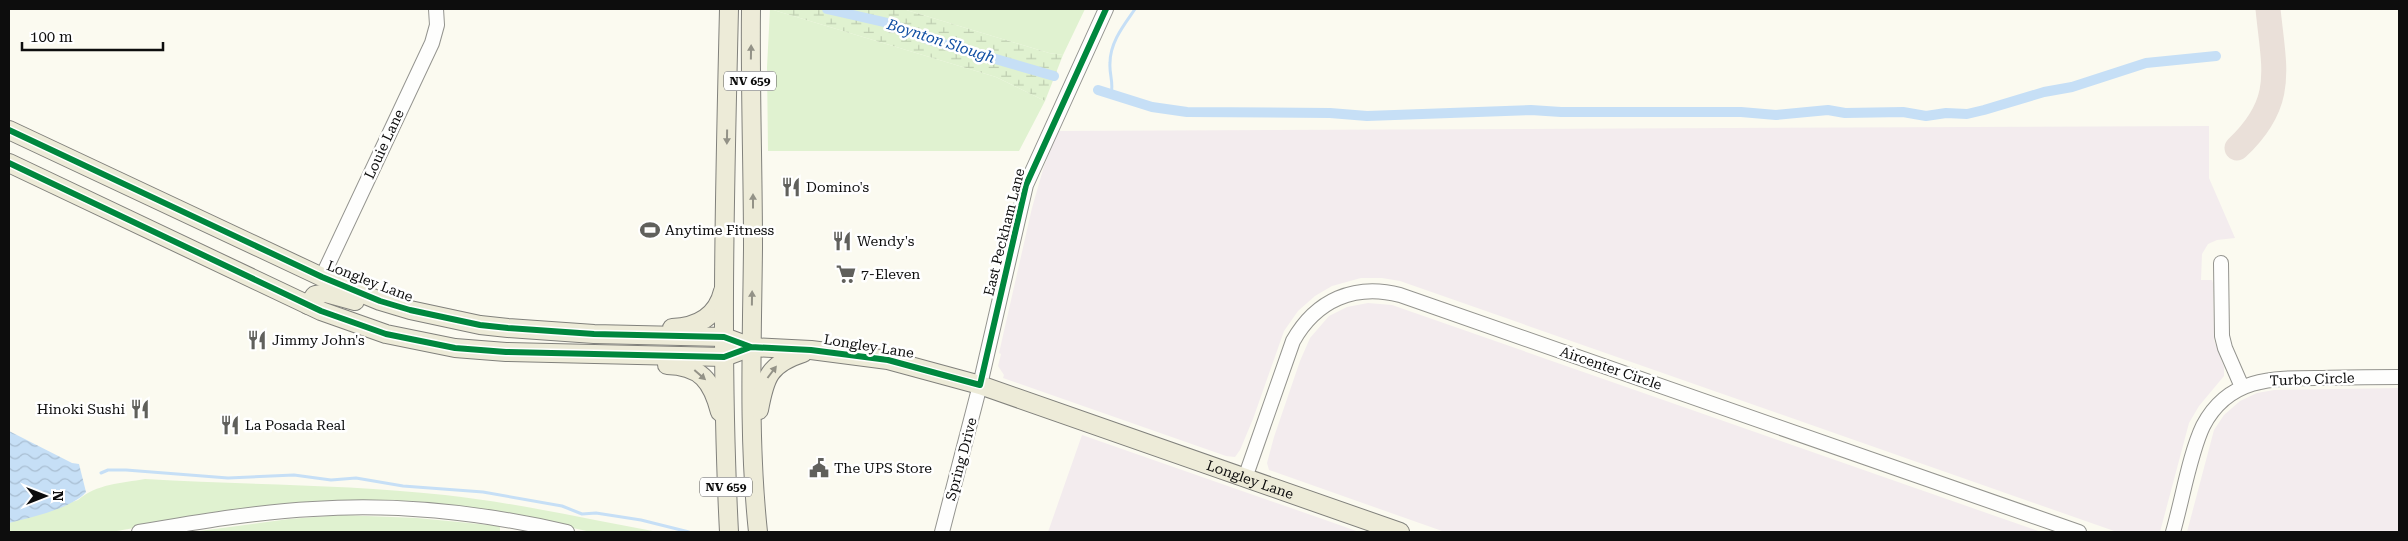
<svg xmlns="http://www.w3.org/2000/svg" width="2408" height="541" viewBox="0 0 2408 541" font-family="'Roboto Serif',serif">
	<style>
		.industrial { fill: #f3ecee }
		.grass { fill: #e0f2d0 }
		.wetland { fill: url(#wetland-marsh) }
		.water { fill: url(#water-waves) }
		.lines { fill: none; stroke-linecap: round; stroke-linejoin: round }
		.stream { stroke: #c6dff6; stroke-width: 3 }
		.canal { stroke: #c6dff6; stroke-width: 10 }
		.taxiway { stroke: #eae0d9; stroke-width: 25 }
		.minor-casing { stroke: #94948f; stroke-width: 16 }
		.major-casing { stroke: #81817c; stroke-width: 20 }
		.minor { stroke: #fefefd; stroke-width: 14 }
		.major { stroke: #edebd8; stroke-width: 18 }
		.cycleway-casing { stroke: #fff; stroke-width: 9 }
		.cycleway { stroke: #00873e; stroke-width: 6 }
		.oneway { fill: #939287 }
		.labels { text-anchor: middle; stroke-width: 5; stroke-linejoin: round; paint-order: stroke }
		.shield { fill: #fff; stroke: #565656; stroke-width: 1 }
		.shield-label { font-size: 12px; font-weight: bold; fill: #0d0d0d }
		.street-label { font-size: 14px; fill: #0d0d0d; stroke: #fff }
		.poi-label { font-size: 14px; fill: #0d0d0d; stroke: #fff; text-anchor: start }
		.water-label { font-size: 15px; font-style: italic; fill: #114fa3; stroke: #fff }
	</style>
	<defs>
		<pattern id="wetland-marsh" width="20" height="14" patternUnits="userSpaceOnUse" patternTransform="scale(1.25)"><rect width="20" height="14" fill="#e0f2d0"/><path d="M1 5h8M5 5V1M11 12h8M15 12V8" fill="none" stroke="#bfceb1"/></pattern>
		<pattern id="water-waves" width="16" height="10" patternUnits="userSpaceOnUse" patternTransform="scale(1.25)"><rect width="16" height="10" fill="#c6dff6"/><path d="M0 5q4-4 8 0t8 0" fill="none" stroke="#a9bed2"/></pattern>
	</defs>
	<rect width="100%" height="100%" fill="#fbfaf0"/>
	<!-- industrial -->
	<path class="industrial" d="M 2209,126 L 2209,178 L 2235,238 L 2217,240 L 2208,244 L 2202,254 L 2201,280 L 2212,280 L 2213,283 L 2214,340 L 2224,367 L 2224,376 L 2199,406 L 2189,423 L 2160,532 L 2117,532 L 1400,281 L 1382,278 L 1361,278 L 1332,286 L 1315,296 L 1298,311 L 1284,331 L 1253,419 L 1240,450 L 1235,457 L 1226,456 L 1003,378 L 1004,375 L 998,366 L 1001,354 L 999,353 L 1032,208 L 1044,166 L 1058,131 Z
		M 1368,303 L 1392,305 L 2041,532 L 1445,532 L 1269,470 L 1267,463 L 1274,437 L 1300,361 L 1310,338 L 1329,316 L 1347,307 Z
		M 2399,388 L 2399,532 L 2187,532 L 2214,430 L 2224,415 L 2240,401 L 2257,393 L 2274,390 Z
		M 1082,435 L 1331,522 L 1359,532 L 1048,532 Z"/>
	<!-- grass -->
	<path class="grass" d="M 770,9 L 996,77 L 1045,101 L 1019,151 L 768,151 L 767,67 Z
		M 903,9 L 1085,9 L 1063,55 L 1049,53 Z
		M 145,479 C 245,485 345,484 445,495 C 517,503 587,519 658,532 L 591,532 L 528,518 L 468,509 L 210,515 L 111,532 L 9,532 L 9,523 L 78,500 C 96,484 122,483 145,479 Z
		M 341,515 L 417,518 L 500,526 L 500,532 L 192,532 L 289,519 Z"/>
	<!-- wetland -->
	<path class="wetland" d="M 770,9 L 903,9 L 1049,53 L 1063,55 L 1045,101 L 996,77 Z"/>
	<!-- water -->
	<path class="water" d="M 9,431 L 72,463 L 79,464 L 86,492 C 73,508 29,518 9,523 Z"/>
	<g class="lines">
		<!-- stream -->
		<path class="stream" d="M 1111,94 C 1114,83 1109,74 1110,63 C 1110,42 1124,25 1135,9
			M 101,473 L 108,470 L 126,470 L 228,478 L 294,475 L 331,480 L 356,478 L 403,486 L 483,492 L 562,506 L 582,514 L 596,513 L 641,520 L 689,532"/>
		<!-- canal -->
		<path class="canal" d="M 827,9 L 888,23 L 930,40 L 1054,76
			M 1098,90 L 1152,107 L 1187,112 L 1330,113 L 1367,116 L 1531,110 L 1561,112 L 1741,112 L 1776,115 L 1828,110 L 1845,113 L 1903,112 L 1926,116 L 1946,113 L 1967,114 L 1984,110 L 2044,92 L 2072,87 L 2146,63 L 2216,56"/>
		<!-- taxiway -->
		<path class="taxiway" d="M 2237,148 C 2286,102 2274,69 2268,9"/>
		<defs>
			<path id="minor" d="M 2221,263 L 2222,336 L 2225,348 L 2242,387
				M 322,277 L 432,43 L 437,25 L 436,9
				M 1245,478 L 1293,341 C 1316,300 1355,283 1400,295 L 2079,532
				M 139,532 C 197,522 255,512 313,509 C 398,503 484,513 567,532
				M 942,532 L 980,385 L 1026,185 L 1106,9
				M 2173,532 C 2182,501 2190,453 2203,426 C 2229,376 2275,378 2323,378 C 2348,377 2374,377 2399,377"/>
			<g id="major">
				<path d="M 751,9 C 750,89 753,168 753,248 C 752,343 748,438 758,532"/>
				<path id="s1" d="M 9,130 L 322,277 L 380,301 L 410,310 L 480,325 L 508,328 L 594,334 L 724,337 L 751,347 L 811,350 L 888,360 L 980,385 L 1400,532"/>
				<path d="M 9,163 L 321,311 L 386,334 L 455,348 L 506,352 L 724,357 L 751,347"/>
				<path d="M 308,305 L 315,295 L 326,293 L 355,301"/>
				<path d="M 672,328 C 697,327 717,317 723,291"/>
				<path d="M 667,365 C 701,366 712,381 720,412"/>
				<path d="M 759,410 C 765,377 769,364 803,353"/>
				<path d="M 729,532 C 720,358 725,183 729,9"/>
			</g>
		</defs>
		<!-- minor casing -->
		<use href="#minor" class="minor-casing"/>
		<!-- major casing -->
		<use href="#major" class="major-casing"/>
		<!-- minor -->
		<use href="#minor" class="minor"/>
		<!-- major -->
		<use href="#major" class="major"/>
		<defs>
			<path id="cycleway" d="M 9,130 L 322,277 L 380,301 L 410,310 L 480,325 L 508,328 L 594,334 L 724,337 L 751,347 L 811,350 L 888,360 L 980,385 L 1026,185 L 1106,9
				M 9,163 L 321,311 L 386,334 L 455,348 L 506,352 L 724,357 L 751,347"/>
		</defs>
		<!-- cycleway casing -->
		<use href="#cycleway" class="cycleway-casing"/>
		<!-- cycleway -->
		<use href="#cycleway" class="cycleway"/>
	</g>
	<!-- one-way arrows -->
	<defs><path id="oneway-solid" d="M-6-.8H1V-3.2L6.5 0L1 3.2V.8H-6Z" transform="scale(1.25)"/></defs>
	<g class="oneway">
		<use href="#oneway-solid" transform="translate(751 52) rotate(-89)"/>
		<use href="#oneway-solid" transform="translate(727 137) rotate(91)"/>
		<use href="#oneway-solid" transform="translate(753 201) rotate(-90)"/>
		<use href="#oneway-solid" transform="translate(752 298) rotate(-89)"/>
		<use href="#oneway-solid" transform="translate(772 372) rotate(-53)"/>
		<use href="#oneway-solid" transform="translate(700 375) rotate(41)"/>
	</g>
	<!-- icons -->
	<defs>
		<symbol id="restaurant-bare" viewBox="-9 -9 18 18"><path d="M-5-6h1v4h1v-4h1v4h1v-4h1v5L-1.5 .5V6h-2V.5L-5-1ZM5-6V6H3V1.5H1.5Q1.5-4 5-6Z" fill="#60605c" stroke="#fff" stroke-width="2.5" paint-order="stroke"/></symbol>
		<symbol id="stadium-bare" viewBox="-9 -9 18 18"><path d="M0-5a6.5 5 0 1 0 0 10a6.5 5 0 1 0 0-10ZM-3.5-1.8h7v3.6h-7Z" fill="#60605c" stroke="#fff" stroke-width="2.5" paint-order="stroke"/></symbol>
		<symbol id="supermarket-bare" viewBox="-9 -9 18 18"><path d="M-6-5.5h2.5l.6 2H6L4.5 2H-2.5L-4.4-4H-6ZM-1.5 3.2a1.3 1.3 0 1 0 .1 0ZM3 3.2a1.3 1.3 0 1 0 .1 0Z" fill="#60605c" stroke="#fff" stroke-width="2.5" paint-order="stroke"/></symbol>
		<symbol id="civic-bare" viewBox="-9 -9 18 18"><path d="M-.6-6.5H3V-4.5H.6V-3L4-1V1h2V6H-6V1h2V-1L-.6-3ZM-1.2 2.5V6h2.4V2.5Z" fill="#60605c" stroke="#fff" stroke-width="2.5" paint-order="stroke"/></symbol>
	</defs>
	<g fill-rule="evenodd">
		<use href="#restaurant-bare" x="777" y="173" width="28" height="28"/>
		<use href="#stadium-bare" x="636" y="216" width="28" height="28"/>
		<use href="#restaurant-bare" x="828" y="227" width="28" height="28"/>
		<use href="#supermarket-bare" x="832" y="260" width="28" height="28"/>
		<use href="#restaurant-bare" x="243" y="326" width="28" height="28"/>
		<use href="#restaurant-bare" x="126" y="395" width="28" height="28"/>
		<use href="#restaurant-bare" x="216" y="411" width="28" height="28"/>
		<use href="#civic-bare" x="805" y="454" width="28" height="28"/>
	</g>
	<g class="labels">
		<!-- shield labels -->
		<g class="shield">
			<rect x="724" y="71.5" width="52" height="19" rx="4"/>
			<rect x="700" y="477.5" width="52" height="19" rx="4"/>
		</g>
		<g class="shield-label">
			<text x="750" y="85">NV 659</text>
			<text x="726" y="491">NV 659</text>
		</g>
		<!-- street labels -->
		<g class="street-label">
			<text transform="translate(384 144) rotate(-65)" y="5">Louie Lane</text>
			<text transform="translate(1004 232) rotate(-76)" y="5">East Peckham Lane</text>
			<text transform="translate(370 281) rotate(21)" y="5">Longley Lane</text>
			<text transform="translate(869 346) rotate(9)" y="5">Longley Lane</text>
			<text transform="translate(1611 368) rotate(19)" y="5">Aircenter Circle</text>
			<text transform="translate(2312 379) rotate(-2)" y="5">Turbo Circle</text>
			<text transform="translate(961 459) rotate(-75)" y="5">Spring Drive</text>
			<text dy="5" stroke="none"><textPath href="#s1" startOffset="1304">Longley Lane</textPath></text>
		</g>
		<!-- poi labels -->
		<g class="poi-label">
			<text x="806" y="192">Domino's</text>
			<text x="665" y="235">Anytime Fitness</text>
			<text x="857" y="246">Wendy's</text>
			<text x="861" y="279">7-Eleven</text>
			<text x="272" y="345">Jimmy John's</text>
			<text x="125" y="414" text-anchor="end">Hinoki Sushi</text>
			<text x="245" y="430">La Posada Real</text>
			<text x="834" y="473">The UPS Store</text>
		</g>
		<!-- water labels -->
		<g class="water-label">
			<text transform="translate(941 41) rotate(18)" y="5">Boynton Slough</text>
		</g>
	</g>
	<!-- border -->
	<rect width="2408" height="541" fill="none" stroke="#0d0d0d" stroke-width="20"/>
	<!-- north arrow -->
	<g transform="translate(45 496) rotate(90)" stroke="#ffffff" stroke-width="4" paint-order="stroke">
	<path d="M0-4L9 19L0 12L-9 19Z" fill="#0d0d0d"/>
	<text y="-8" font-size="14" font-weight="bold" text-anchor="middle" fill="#0d0d0d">N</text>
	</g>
	<!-- scale -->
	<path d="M22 42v8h141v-8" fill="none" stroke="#0d0d0d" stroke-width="2.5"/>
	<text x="30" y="42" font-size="15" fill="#0d0d0d" stroke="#ffffff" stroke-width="4" paint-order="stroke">100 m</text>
</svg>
